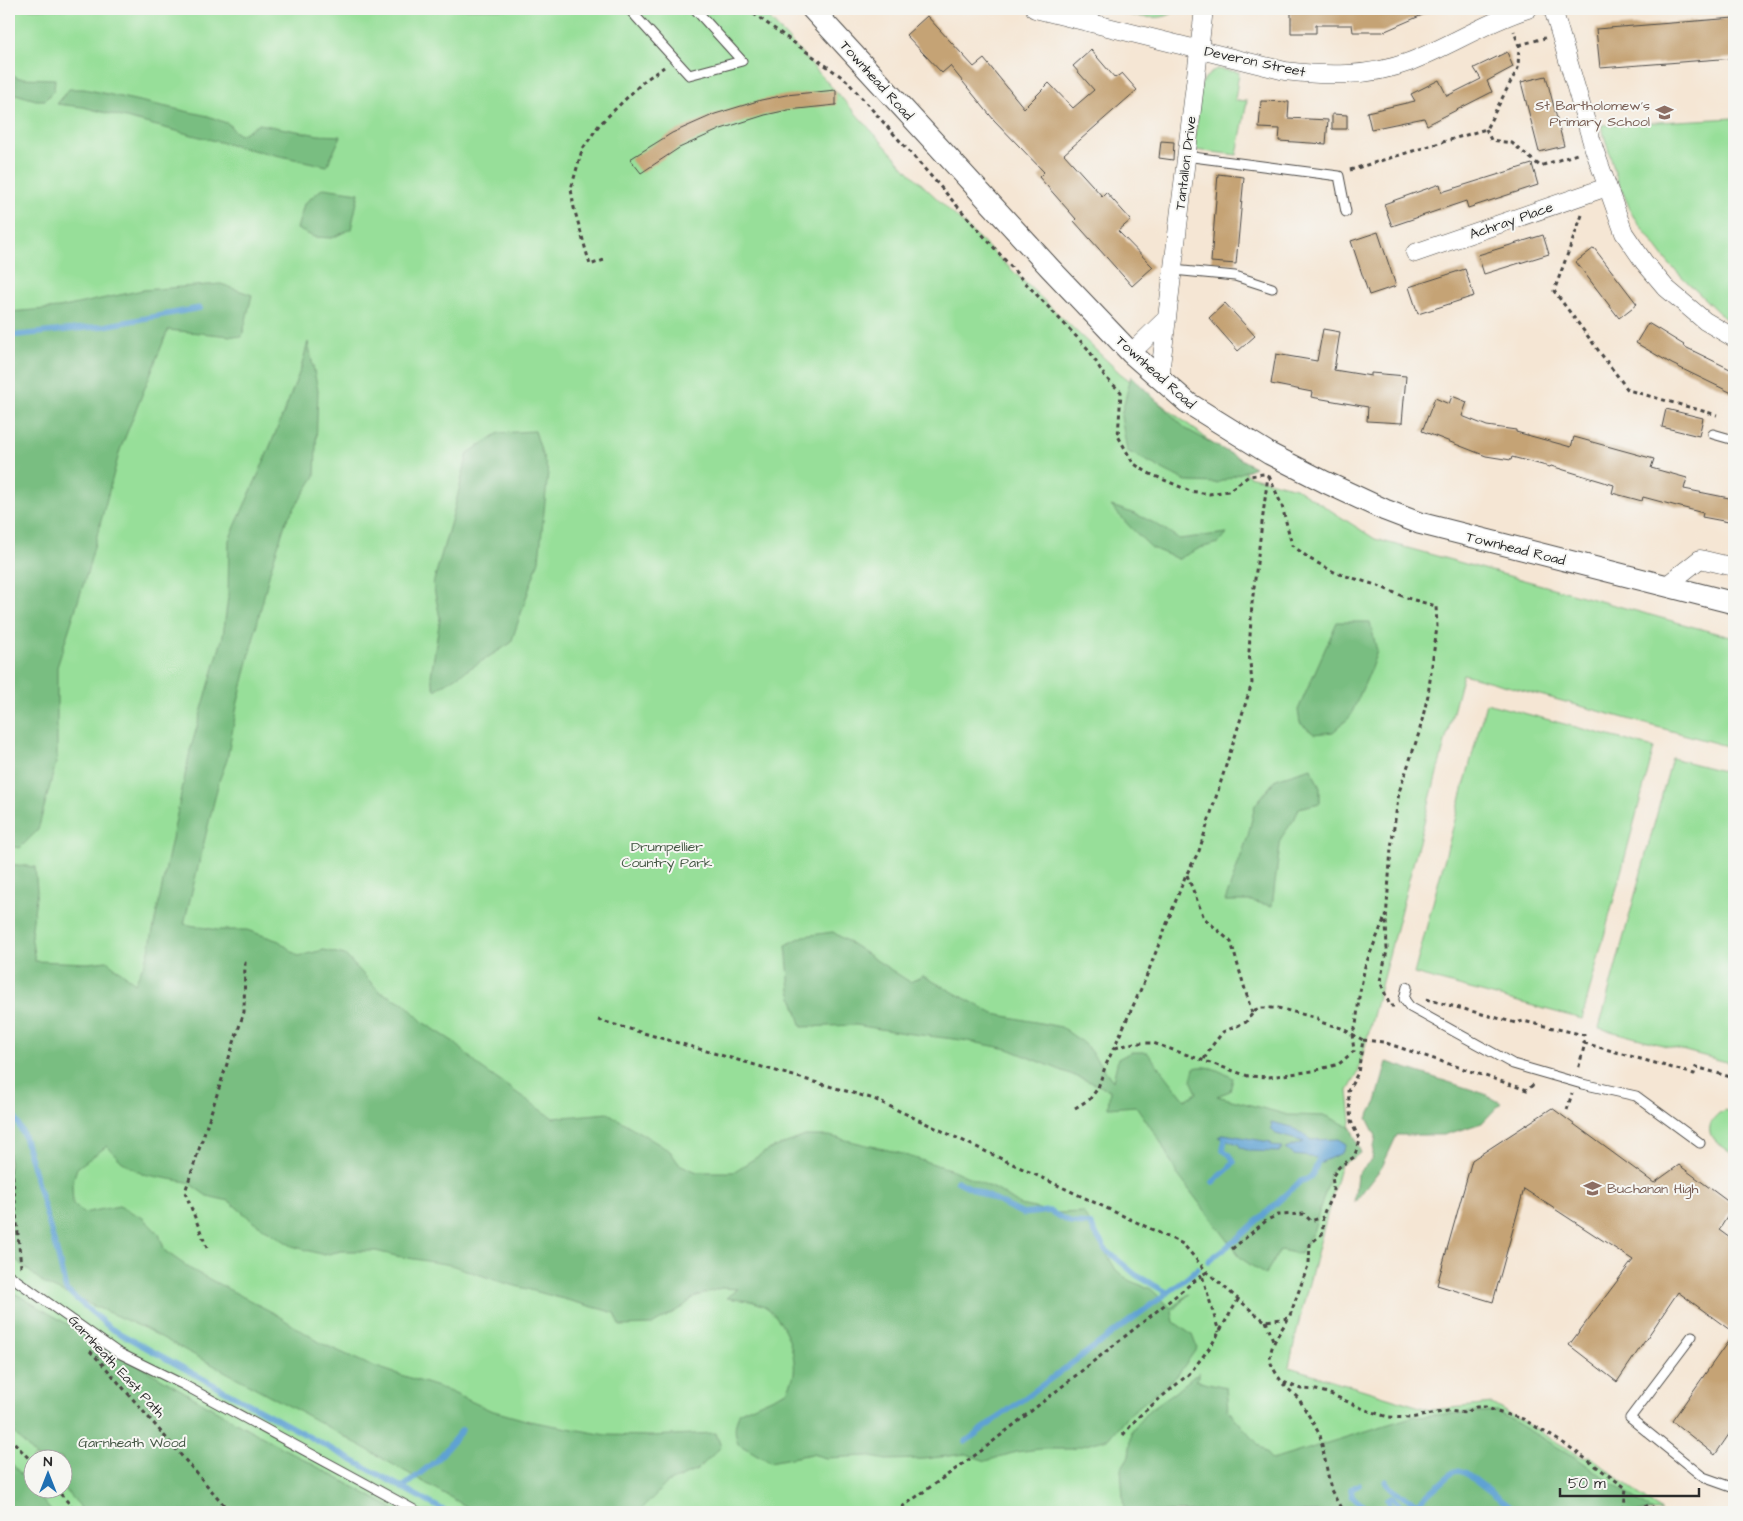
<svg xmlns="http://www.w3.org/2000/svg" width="1743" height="1521" viewBox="0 0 1743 1521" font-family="'Architects Daughter',sans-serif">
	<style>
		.green { fill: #97df99; stroke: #618562; fill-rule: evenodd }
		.forest { fill: #79be81; stroke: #527456 }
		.water { fill: #5fa2d3; stroke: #45667f }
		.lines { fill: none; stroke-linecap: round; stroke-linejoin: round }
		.stream { stroke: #5fa2d3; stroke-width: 5.5 }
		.building { fill: #c5a374 }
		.service-casing { stroke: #494744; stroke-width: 11 }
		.minor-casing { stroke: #494744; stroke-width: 19 }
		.tertiary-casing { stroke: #494744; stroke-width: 23 }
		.path { stroke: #494744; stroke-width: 3; stroke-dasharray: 4 4; stroke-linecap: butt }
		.service { stroke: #fff; stroke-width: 9 }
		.minor { stroke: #fff; stroke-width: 18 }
		.tertiary { stroke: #fff; stroke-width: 21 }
		.labels { text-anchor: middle; stroke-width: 4; stroke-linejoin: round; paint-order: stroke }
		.street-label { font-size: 14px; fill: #2b2b2b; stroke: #f6f6f2 }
		.education-label { font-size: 14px; fill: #785e54; stroke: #f6f6f2; text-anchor: end }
		.park-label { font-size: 14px; fill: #465846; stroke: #f6f6f2 }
	</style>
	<rect width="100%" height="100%" fill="#f6f6f2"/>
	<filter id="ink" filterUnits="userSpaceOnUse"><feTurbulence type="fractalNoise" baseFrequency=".02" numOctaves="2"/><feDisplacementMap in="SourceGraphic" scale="10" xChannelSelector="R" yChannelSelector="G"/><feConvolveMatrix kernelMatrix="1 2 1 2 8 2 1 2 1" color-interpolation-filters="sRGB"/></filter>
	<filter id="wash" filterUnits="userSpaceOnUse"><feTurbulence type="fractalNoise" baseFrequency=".0096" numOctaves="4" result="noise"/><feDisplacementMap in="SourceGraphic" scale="20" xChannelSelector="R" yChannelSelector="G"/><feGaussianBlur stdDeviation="1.12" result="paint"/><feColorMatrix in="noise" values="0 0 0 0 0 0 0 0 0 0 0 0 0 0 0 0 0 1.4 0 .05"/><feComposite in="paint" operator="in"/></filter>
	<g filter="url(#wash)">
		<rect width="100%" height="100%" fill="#f5e6d4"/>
		<!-- green -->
		<path class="green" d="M 9,9 L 761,9 L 908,171 L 1121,374 L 1201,434 L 1249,476 L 1296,488 L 1375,539 L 1734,638 L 1734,748 L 1463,674 L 1358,1073 L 1348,1091 L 1351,1121 L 1346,1144 L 1300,1317 L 1289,1367 L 1430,1410 L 1492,1404 L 1582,1457 L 1590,1456 L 1662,1512 L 9,1512 ZM 32,1458 L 62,1458 L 62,1488 L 32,1488 Z
			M 1102,9 L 1178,9 C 1162,26 1123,13 1102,9 Z
			M 1216,69 L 1239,72 L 1235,100 L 1247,101 L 1237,155 L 1194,150 L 1201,85 L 1205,78 Z
			M 1734,118 L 1734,323 L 1724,318 L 1669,264 L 1633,216 L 1617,179 L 1601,125 Z
			M 1486,703 L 1654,748 L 1582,1019 L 1414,974 Z
			M 1672,758 L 1734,774 L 1734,1064 L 1599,1028 Z
			M 1724,1110 L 1734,1113 L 1734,1154 C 1728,1150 1719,1145 1714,1140 C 1704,1128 1713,1116 1724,1110 Z"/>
		<!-- forest -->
		<path class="forest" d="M 9,72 L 18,78 L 55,79 L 54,90 L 45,100 L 36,100 L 9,92 Z
			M 69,89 L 84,89 L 208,116 L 229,124 L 234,131 L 240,135 L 259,124 L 318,135 L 341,136 L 327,166 L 243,148 L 83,107 L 57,104 Z
			M 323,188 L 359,193 L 351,229 L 332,238 L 314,237 L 297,229 L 304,204 Z
			M 221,284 L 252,295 L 242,337 L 168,330 L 120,450 L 87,573 L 57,667 L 57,759 L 38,830 L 20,848 L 9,846 L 9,312 L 59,308 L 143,290 Z
			M 308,342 L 318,390 L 315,476 L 286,521 L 270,571 L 237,706 L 227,760 L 219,781 L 184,924 L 217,930 L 247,930 L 279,941 L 298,956 L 324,950 L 345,955 L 380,992 L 404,1003 L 424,1023 L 454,1042 L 481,1068 L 553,1118 L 608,1113 L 670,1151 L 679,1164 L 697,1172 L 733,1172 L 768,1150 L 805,1136 L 829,1136 L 892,1151 L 953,1170 L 999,1191 L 1020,1205 L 1058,1213 L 1083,1212 L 1116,1270 L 1130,1281 L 1151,1289 L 1171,1308 L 1189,1294 L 1172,1311 L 1174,1322 L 1192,1335 L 1197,1348 L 1177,1376 L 1126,1417 L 1108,1439 L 1071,1449 L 1040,1449 L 1016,1452 L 986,1461 L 966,1454 L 923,1459 L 886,1460 L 867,1456 L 826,1458 L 812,1454 L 770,1462 L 738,1444 C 734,1431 734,1424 740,1412 L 787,1391 C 790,1385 793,1379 794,1373 C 797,1352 782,1314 762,1305 C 752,1300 738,1300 727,1298 L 738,1289 L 721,1288 L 694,1297 L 684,1306 L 652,1325 L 620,1326 L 615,1313 L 501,1282 L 451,1265 L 396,1256 L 376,1251 L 341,1251 L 324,1255 L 292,1246 L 254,1222 L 229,1201 L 207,1196 L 187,1182 L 142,1174 L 121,1161 L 107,1146 L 77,1168 L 72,1184 L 73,1204 L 83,1213 L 119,1206 L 143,1218 L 159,1234 L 165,1251 L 192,1270 L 272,1312 L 321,1343 L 367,1364 L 444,1389 L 490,1410 L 529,1421 L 606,1435 L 650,1436 L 716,1433 L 721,1447 L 697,1470 L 667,1483 L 639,1512 L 476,1512 L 319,1422 L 144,1328 L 46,1285 L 9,1254 L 9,864 L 35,867 L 37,890 L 31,935 L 35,961 L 88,963 L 107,961 L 135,983 L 148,955 L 190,751 L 223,636 L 228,597 L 229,540 L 259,473 L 286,407 L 301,368 Z
			M 1131,376 L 1186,429 L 1255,467 L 1217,483 L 1188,482 L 1127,451 L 1121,416 Z
			M 535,431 L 548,472 L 539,560 L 511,643 L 435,690 L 431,676 L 440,618 L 433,584 L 453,514 L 468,453 L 499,433 Z
			M 1111,506 C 1138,514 1156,522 1179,539 L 1227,533 L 1219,543 L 1200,548 L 1178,559 L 1152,548 L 1131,528 Z
			M 1337,622 L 1370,622 L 1377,651 L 1369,674 L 1350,717 L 1333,732 L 1314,734 L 1300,723 L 1298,710 Z
			M 1311,768 L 1320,788 L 1320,803 L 1299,808 L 1295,818 L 1281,838 L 1272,906 L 1251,901 L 1225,901 L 1248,836 L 1255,805 L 1276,779 Z
			M 833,932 L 910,982 L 923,976 L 994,1014 L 1061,1027 L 1085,1044 L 1113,1081 L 1118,1059 L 1131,1052 L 1147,1052 L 1185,1100 L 1197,1093 L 1191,1080 L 1194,1068 C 1209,1064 1220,1071 1233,1078 L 1230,1091 L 1217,1096 L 1288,1115 L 1327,1116 L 1351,1128 L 1361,1153 L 1332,1170 L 1313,1232 L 1300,1254 L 1280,1250 L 1265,1275 L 1242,1259 L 1177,1174 L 1160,1141 L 1136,1106 L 1108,1108 L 1110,1090 L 1008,1049 L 962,1040 L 904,1033 L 856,1025 L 802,1027 L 790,991 L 786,945 L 804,936 Z
			M 1387,1062 L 1485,1094 L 1501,1103 L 1482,1123 L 1444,1135 L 1397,1135 L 1382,1167 L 1354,1203 L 1357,1174 L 1372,1159 L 1376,1136 L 1367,1118 L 1376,1102 Z
			M 9,1290 L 241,1425 L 399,1512 L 83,1512 L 79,1505 L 63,1487 L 62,1458 L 37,1458 L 9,1427 Z
			M 1199,1372 L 1199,1377 L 1195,1380 L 1226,1387 L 1228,1410 L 1272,1460 L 1415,1416 L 1496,1411 L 1578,1459 L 1653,1512 L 1124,1512 L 1121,1469 L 1129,1456 L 1132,1430 L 1149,1410 L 1175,1392 Z
			M 9,1460 L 52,1512 L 9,1512 Z"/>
		<!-- water -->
		<path class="water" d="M 1271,1122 L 1292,1127 L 1311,1140 L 1338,1139 L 1346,1144 L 1342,1153 L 1317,1164 L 1319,1158 L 1293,1155 L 1285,1149 L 1304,1142 L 1276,1134 L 1272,1130 Z
			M 1224,1134 L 1270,1142 L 1272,1146 L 1283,1147 L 1279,1152 L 1250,1151 L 1241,1148 L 1238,1144 L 1218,1137 Z"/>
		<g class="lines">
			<!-- stream -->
			<path class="stream" d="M 9,336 L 104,326 L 200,308
				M 9,1105 L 24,1136 L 58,1256 L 66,1290 L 110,1328 L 447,1512
				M 957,1181 L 1023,1214 L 1049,1211 L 1071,1223 L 1090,1224 L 1105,1249 L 1136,1275 L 1168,1293
				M 1213,1182 L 1229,1168 L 1234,1162 L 1230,1155 L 1223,1150 L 1225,1139
				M 1208,1261 L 1236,1240 L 1301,1181 C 1314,1179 1315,1169 1319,1158
				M 965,1442 L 1181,1283 L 1197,1269
				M 1386,1481 C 1391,1494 1406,1496 1417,1503
				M 1359,1485 L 1351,1489 L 1352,1496 L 1370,1512
				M 402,1488 L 438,1459 L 462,1430
				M 1393,1512 L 1387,1500 L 1392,1497 L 1400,1505 L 1403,1512
				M 1401,1512 L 1411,1509 L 1452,1473 L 1459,1470 L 1465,1472 L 1517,1512"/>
		</g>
		<g id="blocks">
			<!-- building -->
			<path class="building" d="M 1311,9 L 1436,9 L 1383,32 L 1353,32 L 1352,25 L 1316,25 L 1316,33 L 1291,33 L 1291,10 Z
				M 927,16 L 974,67 L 984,59 L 1024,108 L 1049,83 L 1073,108 L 1094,90 L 1073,66 L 1091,50 L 1115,78 L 1122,73 L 1137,90 L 1064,154 L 1102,196 L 1106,192 L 1131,220 L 1118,231 L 1153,267 L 1132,286 L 1074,221 L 1076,219 L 1039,177 L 1044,172 L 994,120 L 950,66 L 942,73 L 906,35 Z
				M 1734,18 L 1734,58 L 1600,68 L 1596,29 Z
				M 1507,52 L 1513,67 L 1487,81 L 1492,92 L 1427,125 L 1424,118 L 1371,129 L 1367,112 L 1415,101 L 1411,94 L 1439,80 L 1447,96 L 1481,79 L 1474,68 Z
				M 1546,76 L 1564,146 L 1539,152 L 1521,82 Z
				M 836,90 L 836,105 L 788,110 L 765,115 L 721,129 L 679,148 L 641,173 L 630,159 L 672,133 L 715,114 L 761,100 L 786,95 Z
				M 1261,101 L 1289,102 L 1288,118 L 1328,120 L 1326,144 L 1279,141 L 1280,129 L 1259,128 Z
				M 1332,114 L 1347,115 L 1347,129 L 1332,129 Z
				M 1161,141 L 1174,142 L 1173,160 L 1159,158 Z
				M 1532,164 L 1538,185 L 1468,208 L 1466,201 L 1392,226 L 1384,204 L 1440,184 L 1442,192 Z
				M 1218,174 L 1244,177 L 1236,264 L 1211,262 Z
				M 1378,232 L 1396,286 L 1369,295 L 1351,241 Z
				M 1543,235 L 1549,254 L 1484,274 L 1478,255 Z
				M 1594,248 L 1637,304 L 1619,318 L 1576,262 Z
				M 1465,269 L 1474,296 L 1418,314 L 1409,287 Z
				M 1225,303 L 1255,336 L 1238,351 L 1209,318 Z
				M 1648,323 L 1684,345 L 1683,346 L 1734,371 L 1734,394 L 1672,364 L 1636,343 Z
				M 1323,329 L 1340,332 L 1334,370 L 1371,376 L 1371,373 L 1406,376 L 1402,423 L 1367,421 L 1368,407 L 1311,397 L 1312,392 L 1271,384 L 1276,354 L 1317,361 Z
				M 1452,396 L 1467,402 L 1462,416 L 1487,426 L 1516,430 L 1516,432 L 1571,447 L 1574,437 L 1654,459 L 1651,468 L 1687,478 L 1684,489 L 1734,499 L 1734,523 L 1702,517 L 1703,513 L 1643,497 L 1642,501 L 1612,493 L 1614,485 L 1551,466 L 1550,467 L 1512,457 L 1511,460 L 1486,456 L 1422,431 L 1435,398 L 1449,404 Z
				M 1666,409 L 1703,418 L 1699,436 L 1662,427 Z
				M 1552,1108 L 1654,1183 L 1679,1165 L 1734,1206 L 1719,1230 L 1734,1241 L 1734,1427 L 1715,1455 L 1672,1421 L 1734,1333 L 1678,1292 L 1617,1382 L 1569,1345 L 1633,1260 L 1524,1189 L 1493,1302 L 1437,1285 L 1472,1160 Z"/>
		</g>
	</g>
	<g filter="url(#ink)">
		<use href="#blocks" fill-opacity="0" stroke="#494744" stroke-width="1"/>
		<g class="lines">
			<defs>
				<path id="service" d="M 629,9 L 689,75 L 742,61 L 695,9
					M 1185,156 L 1339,176 L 1346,212
					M 1173,270 L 1235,276 L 1272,288
					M 1713,434 L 1734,440
					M 1407,987 L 1404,999 L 1410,1007 L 1513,1064 L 1582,1084 L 1636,1096 L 1700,1143
					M 9,1275 L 117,1352 L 184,1385 L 418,1512
					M 1692,1336 L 1630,1418 L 1703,1477 L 1734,1488"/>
				<path id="minor" d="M 1035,9 L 1285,71 C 1326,76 1369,77 1409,62 C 1450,46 1486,22 1528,9
					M 1553,9 L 1594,149 L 1624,233 L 1644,262 L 1666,288 L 1705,321 L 1734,338
					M 1415,253 L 1607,187
					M 1131,353 L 1167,318 L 1204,9
					M 1161,379 L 1161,365 L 1167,318
					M 1667,585 L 1700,559 L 1734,567"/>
				<path id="tertiary" d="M 812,9 L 1050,268 L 1131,353 L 1188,403 L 1270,454 L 1325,482 L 1385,510 L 1419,523 L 1734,603"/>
			</defs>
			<!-- service casing -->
			<use href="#service" class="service-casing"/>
			<!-- minor casing -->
			<use href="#minor" class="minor-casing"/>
			<!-- tertiary casing -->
			<use href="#tertiary" class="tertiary-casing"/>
			<!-- path -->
			<path class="path" d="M 747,9 L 846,80 L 1019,276 L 1089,350 L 1105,377 L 1121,392 L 1118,436 L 1133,463 L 1148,473 L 1190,491 L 1209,494 L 1228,491 L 1249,476 L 1264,474
				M 1519,45 L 1545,38
				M 1486,129 L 1491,140 L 1512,143 L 1540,166 L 1577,154
				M 1350,170 L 1486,129 L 1518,68 L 1519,46 L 1514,31
				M 1582,215 L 1554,291 L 1628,390 L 1717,415
				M 604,260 L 590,265 L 574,208 L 571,189 L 582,150 L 599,125 L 644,81 L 664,67
				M 1269,476 L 1282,506 L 1292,545 L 1310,559 L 1336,573 L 1376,585 L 1407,598 L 1436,606 L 1437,627 L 1428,695 L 1419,733 L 1399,792 L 1391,848 L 1386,920 L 1387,951 L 1380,981 L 1390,1006 L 1394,1006
				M 1187,875 L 1204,918 L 1231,942 L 1252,1013
				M 1426,999 L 1516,1023 L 1523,1021 L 1584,1035 L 1584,1047 L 1578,1070
				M 598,1020 L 874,1099 L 1183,1244 L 1207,1272 L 1253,1312 L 1265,1321 L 1289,1318 L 1309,1263 L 1310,1244 L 1323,1233 C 1323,1228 1322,1221 1323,1216 C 1328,1199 1336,1198 1332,1177 L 1339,1167 L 1354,1157 L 1360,1141 L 1351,1121 L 1348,1091 L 1358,1073 L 1363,1040 L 1341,1028 L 1320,1022 L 1317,1018 L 1278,1008 L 1260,1008 L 1255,1010 L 1246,1022 L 1223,1032 L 1211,1047 L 1203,1061
				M 1363,1040 L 1383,1042 L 1527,1090 L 1535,1083
				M 1584,1043 L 1694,1074 L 1696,1067 L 1734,1078
				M 1115,1048 L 1134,1043 L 1153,1043 L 1248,1076 L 1269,1077 L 1313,1071 L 1339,1064 L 1354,1051 L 1352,1034 L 1356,1026 L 1359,997 L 1365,966 L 1385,917
				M 1075,1108 L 1090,1099 L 1098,1088 L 1105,1067 L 1145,980 L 1185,877 L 1199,851 L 1252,683 L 1249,652 L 1252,603 L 1268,475
				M 1567,1110 L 1572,1093
				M 9,1160 L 12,1169 L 21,1267
				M 207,1248 L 185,1192 L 244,1012 L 245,961
				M 1232,1249 L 1267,1220 L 1278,1215 L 1304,1214 L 1311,1221 L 1323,1217
				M 1207,1272 L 1202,1275 L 1219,1332
				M 1288,1319 C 1281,1331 1267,1348 1271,1363 C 1273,1369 1278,1376 1281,1381 L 1301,1389 L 1316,1390 L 1328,1393 L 1366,1410 L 1388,1417 L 1410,1418 L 1448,1411 L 1466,1413 L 1476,1407 L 1486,1407 L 1497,1412 L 1523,1419 L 1568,1446 L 1626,1488 L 1624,1507 L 1633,1512 L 1649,1505 L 1660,1512
				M 1266,1321 L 1274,1343
				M 90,1351 L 106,1368 L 230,1512
				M 1283,1384 L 1299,1399 L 1320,1435 L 1331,1490 L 1343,1512
				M 1123,1435 L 1138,1417 L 1190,1373 L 1211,1346 L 1239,1298
				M 9,1437 L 32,1462
				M 55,1488 L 77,1512
				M 895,1512 L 981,1451 L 1202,1275"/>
			<!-- service -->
			<use href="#service" class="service"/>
			<!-- minor -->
			<use href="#minor" class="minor"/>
			<!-- tertiary -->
			<use href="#tertiary" class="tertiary"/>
		</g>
	</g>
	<!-- icons -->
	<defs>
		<symbol id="school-bare" viewBox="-9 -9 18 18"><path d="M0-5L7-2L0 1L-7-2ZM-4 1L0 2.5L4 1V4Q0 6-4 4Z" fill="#8d6e63" stroke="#f6f6f2" stroke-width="2.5" paint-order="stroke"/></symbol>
	</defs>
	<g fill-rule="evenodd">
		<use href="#school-bare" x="1652" y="100" width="25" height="25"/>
		<use href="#school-bare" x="1580" y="1176" width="25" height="25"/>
	</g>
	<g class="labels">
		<!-- street labels -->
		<g class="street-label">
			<text transform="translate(1255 61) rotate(12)" y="5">Deveron Street</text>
			<text transform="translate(877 80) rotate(48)" y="5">Townhead Road</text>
			<text transform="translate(1185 163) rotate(-83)" y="5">Tantallon Drive</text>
			<text transform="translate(1511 220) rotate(-19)" y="5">Achray Place</text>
			<text transform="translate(1156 372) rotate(42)" y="5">Townhead Road</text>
			<text transform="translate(1516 548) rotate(14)" y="5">Townhead Road</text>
			<text transform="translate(117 1366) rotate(47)" y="5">Garnheath East Path</text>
		</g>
		<!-- education labels -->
		<g class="education-label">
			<text x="1650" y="110">St Bartholomew's<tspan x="1650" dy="16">Primary School</tspan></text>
			<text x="1607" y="1193" text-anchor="start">Buchanan High</text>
		</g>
		<!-- park labels -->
		<g class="park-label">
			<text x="667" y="851">Drumpellier<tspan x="667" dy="16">Country Park</tspan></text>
			<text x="132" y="1447">Garnheath Wood</text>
		</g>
	</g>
	<!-- margin -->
	<rect width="1743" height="1521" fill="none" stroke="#f6f6f2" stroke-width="30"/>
	<!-- north arrow -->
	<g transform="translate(48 1474)"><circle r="24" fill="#f6f6f2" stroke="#a5a5a2"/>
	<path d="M0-4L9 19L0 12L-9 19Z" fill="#1f6fb2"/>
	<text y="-8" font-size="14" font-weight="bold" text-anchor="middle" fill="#2b2b2b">N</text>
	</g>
	<!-- scale -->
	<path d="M1560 1488v8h139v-8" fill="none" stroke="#2b2b2b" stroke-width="2.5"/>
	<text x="1568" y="1488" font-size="15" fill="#2b2b2b" stroke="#f6f6f2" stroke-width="4" paint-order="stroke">50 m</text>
</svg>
